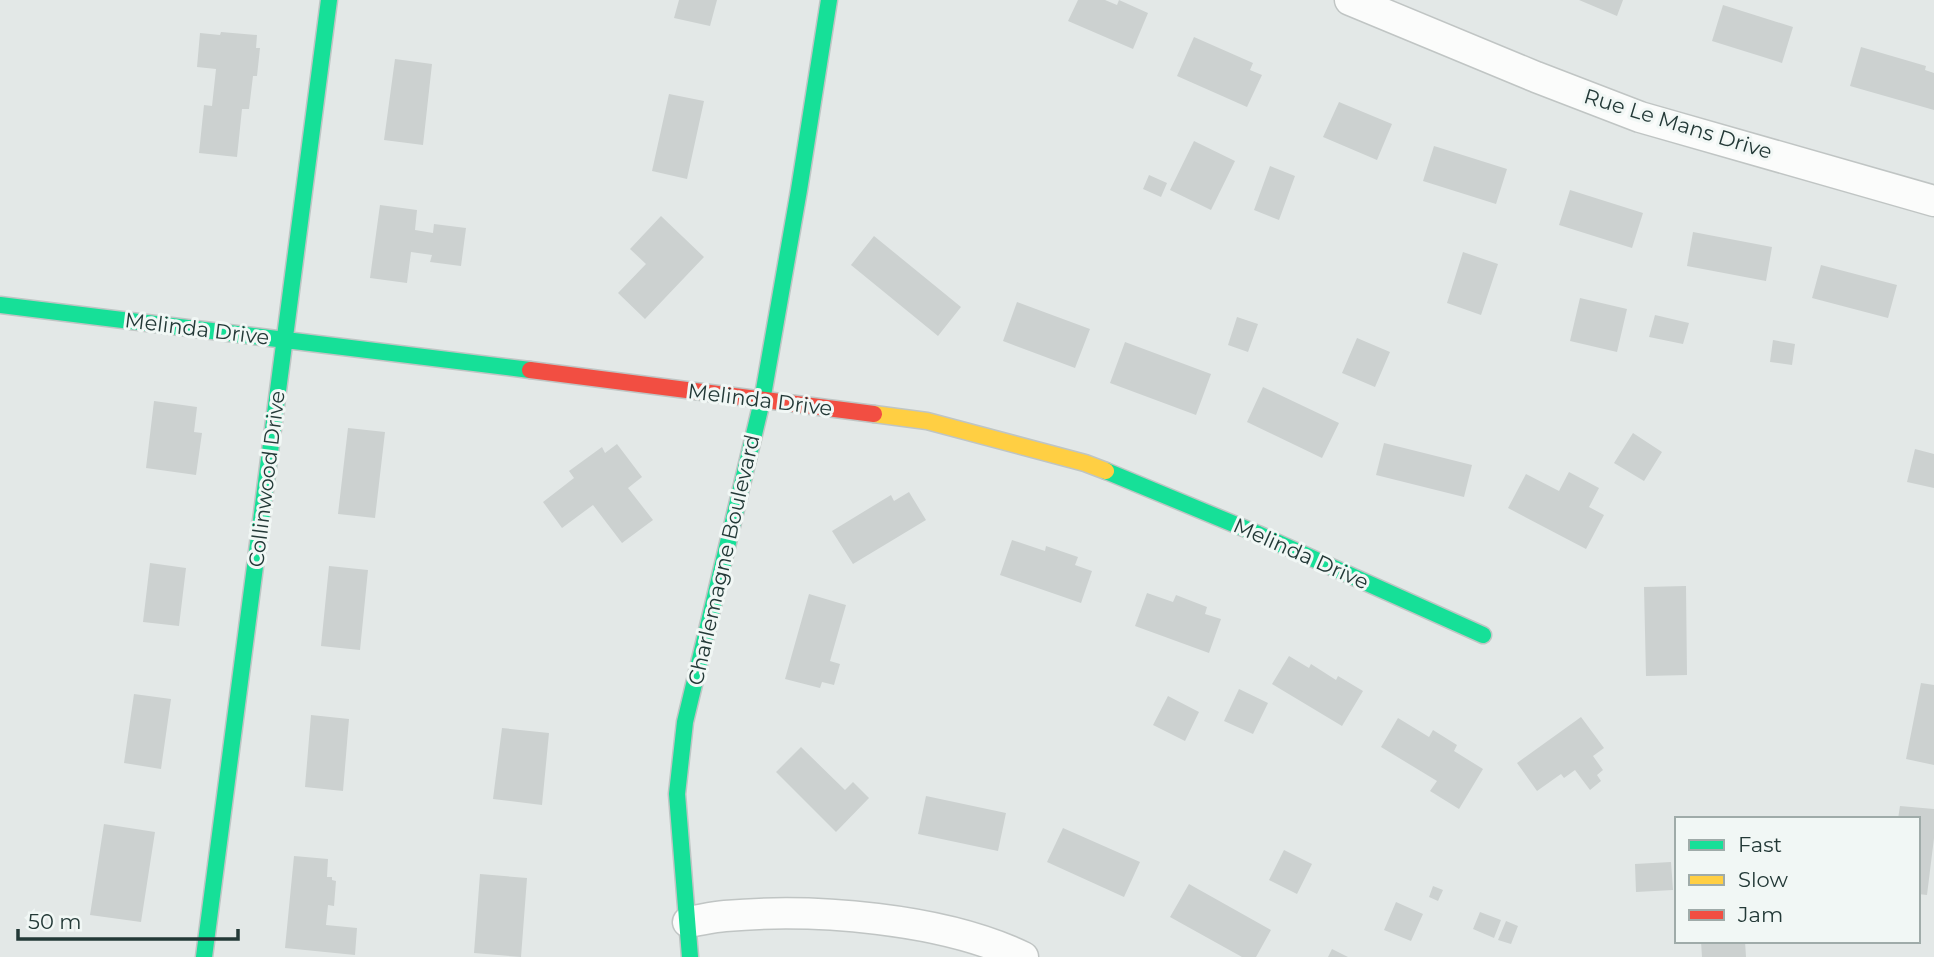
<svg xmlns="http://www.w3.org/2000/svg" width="1934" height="957" viewBox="0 0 1934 957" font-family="Montserrat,sans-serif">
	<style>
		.building { fill: #ccd1d0 }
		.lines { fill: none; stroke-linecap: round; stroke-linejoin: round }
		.street-casing { stroke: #c0c5c4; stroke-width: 33 }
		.fast-casing { stroke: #bfc5c4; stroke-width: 19 }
		.slow-casing { stroke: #bfc5c4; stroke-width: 19 }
		.jam-casing { stroke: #bfc5c4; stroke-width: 19 }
		.street { stroke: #fbfcfb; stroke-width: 30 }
		.fast { stroke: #16e098; stroke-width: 16 }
		.slow { stroke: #ffcf43; stroke-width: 16 }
		.jam { stroke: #f24e42; stroke-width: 16 }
		.labels { text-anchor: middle; stroke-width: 6; stroke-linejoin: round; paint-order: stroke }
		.street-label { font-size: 21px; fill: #233937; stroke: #f1f7f5 }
	</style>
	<rect width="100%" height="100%" fill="#e3e8e7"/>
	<!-- building -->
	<path class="building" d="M 679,0 L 717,0 L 710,26 L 674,18 Z
		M 1078,0 L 1105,0 L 1117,5 L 1119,0 L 1148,13 L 1133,49 L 1068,21 Z
		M 1579,0 L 1623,0 L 1617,16 Z
		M 1723,5 L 1793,27 L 1782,63 L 1712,41 Z
		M 221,32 L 257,35 L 256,48 L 260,48 L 257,76 L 253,76 L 249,109 L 242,109 L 237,157 L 199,153 L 204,105 L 212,106 L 216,69 L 197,67 L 200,33 L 220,35 Z
		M 1194,37 L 1253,63 L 1250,70 L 1262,75 L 1247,107 L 1177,76 Z
		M 1861,47 L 1926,66 L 1925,70 L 1934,73 L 1934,110 L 1850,86 Z
		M 395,59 L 432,64 L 423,145 L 384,140 Z
		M 669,94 L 704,101 L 687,179 L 652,171 Z
		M 1339,102 L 1392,124 L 1377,160 L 1323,137 Z
		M 1194,141 L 1235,161 L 1211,210 L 1170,190 Z
		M 1434,146 L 1507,169 L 1496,204 L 1423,181 Z
		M 1270,166 L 1295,176 L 1279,220 L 1254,210 Z
		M 1149,175 L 1167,183 L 1161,197 L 1143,189 Z
		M 1570,190 L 1643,213 L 1632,248 L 1559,225 Z
		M 380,205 L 417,210 L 415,230 L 433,233 L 434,224 L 466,228 L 461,266 L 430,262 L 432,255 L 411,252 L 407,283 L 370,278 Z
		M 661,216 L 704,257 L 645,319 L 618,293 L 646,264 L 630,249 Z
		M 1693,232 L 1772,247 L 1766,281 L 1687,266 Z
		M 874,236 L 961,307 L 938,336 L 851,265 Z
		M 1463,252 L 1498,264 L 1481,315 L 1447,303 Z
		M 1821,265 L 1897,285 L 1888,318 L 1812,298 Z
		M 1580,298 L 1627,309 L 1617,352 L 1570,341 Z
		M 1017,302 L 1090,329 L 1075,368 L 1003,341 Z
		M 1655,315 L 1689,323 L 1683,344 L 1649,337 Z
		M 1237,317 L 1258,324 L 1248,352 L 1228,345 Z
		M 1357,338 L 1390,352 L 1375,387 L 1342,373 Z
		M 1773,340 L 1795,344 L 1792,365 L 1770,362 Z
		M 1125,342 L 1211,374 L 1196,415 L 1110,383 Z
		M 1263,387 L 1339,423 L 1322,458 L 1247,422 Z
		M 154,401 L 197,407 L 194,432 L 202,433 L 196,475 L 146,468 Z
		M 348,428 L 385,432 L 375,518 L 338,514 Z
		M 1633,433 L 1662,452 L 1644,481 L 1614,463 Z
		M 1384,443 L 1472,465 L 1464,497 L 1376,475 Z
		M 617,444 L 642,477 L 628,488 L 653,520 L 622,543 L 593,505 L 562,528 L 543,502 L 574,478 L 569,471 L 602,447 L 605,453 Z
		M 1915,449 L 1934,454 L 1934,488 L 1907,482 Z
		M 1569,472 L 1599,488 L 1589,507 L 1604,515 L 1586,549 L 1508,508 L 1526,474 L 1559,491 Z
		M 909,492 L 926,520 L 853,564 L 832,531 L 891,495 L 894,501 Z
		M 1012,540 L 1045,551 L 1046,546 L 1078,557 L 1075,565 L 1092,571 L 1081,603 L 1000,575 Z
		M 150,563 L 186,568 L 179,626 L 143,622 Z
		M 329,566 L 368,570 L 360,650 L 321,646 Z
		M 1686,586 L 1687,675 L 1646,676 L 1644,587 Z
		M 1147,593 L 1173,602 L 1176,595 L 1207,607 L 1205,614 L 1221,619 L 1209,653 L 1135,626 Z
		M 809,594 L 846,605 L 830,661 L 840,664 L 834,685 L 822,682 L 820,688 L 785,679 Z
		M 1289,656 L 1309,668 L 1311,664 L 1336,680 L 1338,676 L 1363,691 L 1342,726 L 1272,684 Z
		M 1921,683 L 1934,685 L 1934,765 L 1906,759 Z
		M 1239,689 L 1268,703 L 1253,734 L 1224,721 Z
		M 134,694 L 171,699 L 161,769 L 124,763 Z
		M 1168,696 L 1199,712 L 1185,741 L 1153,725 Z
		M 311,715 L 349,719 L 343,791 L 305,787 Z
		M 1581,717 L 1604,748 L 1593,756 L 1603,770 L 1597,775 L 1601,781 L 1590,790 L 1575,770 L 1564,778 L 1561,774 L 1537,791 L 1517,763 Z
		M 1398,718 L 1429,737 L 1433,730 L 1457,745 L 1454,751 L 1483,769 L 1459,809 L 1430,791 L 1437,781 L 1381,747 Z
		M 502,728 L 549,733 L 542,805 L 493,799 Z
		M 801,747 L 845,790 L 853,782 L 869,798 L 836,832 L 776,772 Z
		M 926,796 L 1006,813 L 998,851 L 918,834 Z
		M 1900,806 L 1934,809 L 1934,838 L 1927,895 L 1918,894 L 1918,819 L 1898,819 Z
		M 104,824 L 155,832 L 141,922 L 90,915 Z
		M 1063,828 L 1140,862 L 1124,897 L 1047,862 Z
		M 1284,850 L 1312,864 L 1297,894 L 1269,880 Z
		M 294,856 L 328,859 L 327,877 L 332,877 L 332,880 L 336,881 L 334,906 L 328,905 L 326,925 L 357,928 L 355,955 L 285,948 Z
		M 1671,862 L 1673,890 L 1636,892 L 1635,864 Z
		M 480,874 L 527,878 L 521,957 L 474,953 Z
		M 1189,884 L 1271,930 L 1256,957 L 1242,957 L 1170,917 Z
		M 1433,886 L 1443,890 L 1438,901 L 1429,897 Z
		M 1396,902 L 1423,914 L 1411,941 L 1384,930 Z
		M 1480,912 L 1501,920 L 1494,938 L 1473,929 Z
		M 1506,921 L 1518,926 L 1511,944 L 1498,940 Z
		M 1701,941 L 1745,941 L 1746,957 L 1702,957 Z
		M 1332,949 L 1348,957 L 1328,957 Z"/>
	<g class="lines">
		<defs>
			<path id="street" d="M 1350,0 L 1536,77 L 1640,117 L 1934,201
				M 688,922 C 701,920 713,917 725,916 C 814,908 942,918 1023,957"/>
			<path id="fast" d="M 0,305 L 530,370
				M 1106,471 L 1258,534 L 1483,635
				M 204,957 L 329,0
				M 690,957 L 677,794 L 685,722 L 762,401 L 799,190 L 829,0"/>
			<path id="slow" d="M 874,414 L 927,421 L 1085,463 L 1106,471"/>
			<path id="jam" d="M 530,370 L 874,414"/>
		</defs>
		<!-- street casing -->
		<use href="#street" class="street-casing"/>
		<!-- fast casing -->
		<use href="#fast" class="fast-casing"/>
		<!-- slow casing -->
		<use href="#slow" class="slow-casing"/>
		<!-- jam casing -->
		<use href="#jam" class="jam-casing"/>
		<!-- street -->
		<use href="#street" class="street"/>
		<!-- fast -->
		<use href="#fast" class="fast"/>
		<!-- slow -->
		<use href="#slow" class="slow"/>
		<!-- jam -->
		<use href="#jam" class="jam"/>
	</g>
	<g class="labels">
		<!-- street labels -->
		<g class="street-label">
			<text transform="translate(1678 124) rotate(17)" y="7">Rue Le Mans Drive</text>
			<text transform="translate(197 329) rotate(7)" y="7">Melinda Drive</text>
			<text transform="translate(760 400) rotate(7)" y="7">Melinda Drive</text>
			<text transform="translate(267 479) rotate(-83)" y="7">Collinwood Drive</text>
			<text transform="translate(1301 554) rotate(24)" y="7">Melinda Drive</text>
			<text transform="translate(724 560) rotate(-77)" y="7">Charlemagne Boulevard</text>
		</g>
	</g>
	<!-- legend -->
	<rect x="1675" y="817" width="245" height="126" fill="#f1f7f5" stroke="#9faba9" stroke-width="2"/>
	<rect x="1689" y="840" width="35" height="10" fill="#16e098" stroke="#9faba9" stroke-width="2"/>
	<text x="1738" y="852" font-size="21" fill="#233937">Fast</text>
	<rect x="1689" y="875" width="35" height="10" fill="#ffcf43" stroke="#9faba9" stroke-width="2"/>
	<text x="1738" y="887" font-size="21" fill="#233937">Slow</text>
	<rect x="1689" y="910" width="35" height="10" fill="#f24e42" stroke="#9faba9" stroke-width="2"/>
	<text x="1738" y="922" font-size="21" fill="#233937">Jam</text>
	<!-- scale -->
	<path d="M18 929v10h220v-10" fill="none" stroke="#233937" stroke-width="3.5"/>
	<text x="28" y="929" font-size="21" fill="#233937" stroke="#f1f7f5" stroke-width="5" paint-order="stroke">50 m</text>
</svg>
